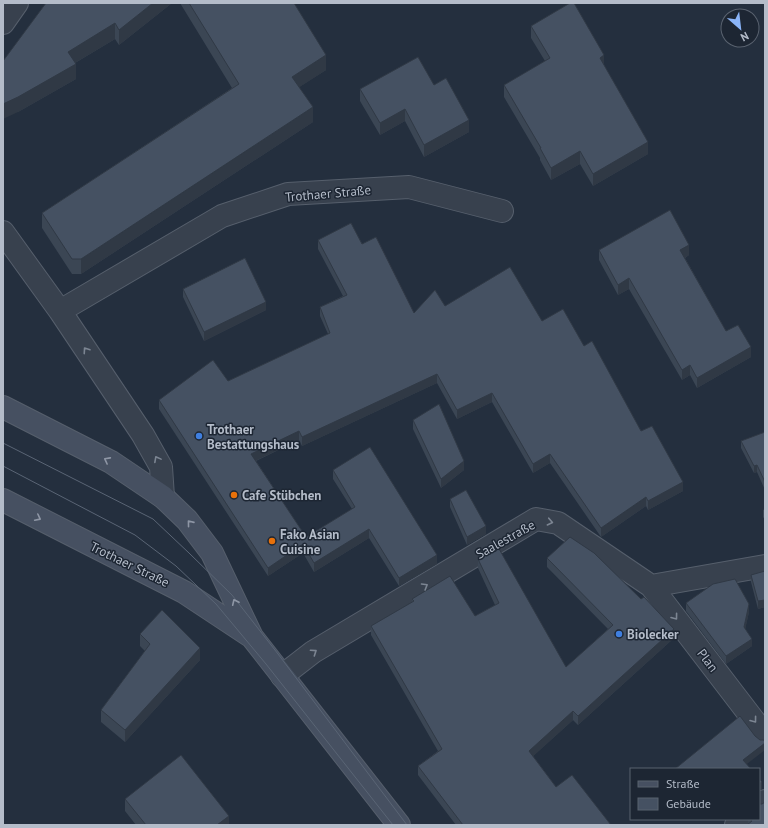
<svg xmlns="http://www.w3.org/2000/svg" width="768" height="828" viewBox="0 0 768 828" font-family="'PT Sans',sans-serif">
	<style>
		.lines { fill: none; stroke-linecap: round; stroke-linejoin: round }
		.minor-casing { stroke: #565f6c; stroke-width: 24 }
		.secondary-casing { stroke: #565f6c; stroke-width: 24 }
		.minor { stroke: #38414e; stroke-width: 22 }
		.secondary { stroke: #465061; stroke-width: 22 }
		.tram { stroke: #5a6575; stroke-width: 1 }
		.wall { fill: #3b4654 }
		.shaded-wall { fill: #303945 }
		.building { fill: #455162; stroke: #303945 }
		.oneway { stroke: #7c8592 }
		.oneway2 { stroke: #8e96a5 }
		.shop-dot { fill: #3f7fe0; stroke: #1d2633; stroke-width: 1.5 }
		.food-dot { fill: #e8710a; stroke: #1d2633; stroke-width: 1.5 }
		.labels { text-anchor: middle; stroke-width: 3; stroke-linejoin: round; paint-order: stroke }
		.street-label { font-size: 13px; fill: #b4bcc9; stroke: #1d2633 }
		.poi-label { font-size: 13px; font-weight: bold; fill: #b4bcc9; stroke: #1d2633; text-anchor: start }
	</style>
	<rect width="100%" height="100%" fill="#242f3e"/>
	<g class="lines">
		<defs>
			<path id="minor" d="M 3,23 L 17,3
				M 3,232 L 60,311 L 143,435 L 161,467 L 163,497
				M 60,311 L 222,216 L 288,194 L 409,187 L 502,211
				M 651,586 L 765,566
				M 282,676 L 313,652 L 536,519 L 558,523 L 651,586 L 765,735
				M 759,806 L 765,801
				M 736,825 L 743,819"/>
			<path id="secondary" d="M 3,407 L 111,462 L 163,497 L 187,520 L 212,553 L 252,637 L 399,825
				M 3,500 L 184,592 L 252,637"/>
		</defs>
		<!-- minor casing -->
		<use href="#minor" class="minor-casing"/>
		<!-- secondary casing -->
		<use href="#secondary" class="secondary-casing"/>
		<!-- minor -->
		<use href="#minor" class="minor"/>
		<!-- secondary -->
		<use href="#secondary" class="secondary"/>
		<!-- tram -->
		<path class="tram" d="M 3,443 L 153,519 L 189,553 L 232,595 L 278,654 L 407,825
			M 3,466 L 135,535 L 176,566 L 216,604 L 266,664 L 393,825"/>
	</g>
	<!-- wall -->
	<path class="wall" d="M 46,3 L 172,3 L 119,45 L 115,39 L 75,63 L 76,79 L 18,112 Z
		M 180,3 L 294,3 L 326,70 L 299,87 L 313,122 L 81,274 L 72,274 L 42,228 L 42,213 L 232,88 Z
		M 531,26 L 604,67 L 648,154 L 593,186 L 580,164 L 551,180 L 540,160 L 540,158 L 504,97 L 504,85 L 545,61 L 531,38 Z
		M 360,89 L 469,132 L 424,157 L 405,121 L 380,135 L 360,101 Z
		M 318,240 L 362,244 L 414,313 L 445,306 L 542,321 L 584,346 L 641,431 L 683,491 L 648,510 L 646,506 L 601,537 L 550,463 L 533,473 L 492,402 L 457,419 L 437,383 L 302,446 L 299,440 L 256,461 L 306,537 L 352,509 L 333,479 L 333,470 L 437,564 L 399,586 L 369,538 L 314,572 L 303,553 L 268,576 L 159,409 L 159,400 L 228,381 L 328,334 L 320,316 L 320,307 L 343,296 L 318,249 Z
		M 599,250 L 689,255 L 685,258 L 726,331 L 751,357 L 697,388 L 690,375 L 682,380 L 629,289 L 618,295 L 599,260 Z
		M 183,289 L 266,310 L 204,341 L 183,297 Z
		M 413,420 L 464,470 L 441,488 L 413,429 Z
		M 765,432 L 765,490 L 757,472 L 754,473 L 741,448 L 741,441 Z
		M 450,499 L 486,534 L 467,545 L 450,507 Z
		M 765,509 L 765,520 L 763,517 L 763,510 Z
		M 547,558 L 674,638 L 578,725 L 573,720 L 533,756 L 556,787 L 611,825 L 456,825 L 418,775 L 418,766 L 438,751 L 371,635 L 371,626 L 412,602 L 412,599 L 475,616 L 495,605 L 478,568 L 478,559 L 566,667 L 608,629 L 547,567 Z
		M 765,571 L 765,607 L 758,609 L 751,582 L 751,575 Z
		M 686,603 L 749,612 L 745,629 L 752,646 L 726,664 L 686,611 Z
		M 140,634 L 200,660 L 125,742 L 101,722 L 101,710 L 145,651 L 140,646 Z
		M 125,799 L 229,825 L 136,825 L 125,811 Z
		M 762,804 L 765,825 L 748,824 L 748,819 L 759,819 Z"/>
	<!-- shaded-wall -->
	<path class="shaded-wall" d="M 153,3 L 172,3 L 119,45 L 119,30 Z
		M 115,23 L 115,39 L 68,67 L 68,52 Z
		M 326,55 L 326,70 L 292,92 L 292,77 Z
		M 604,55 L 604,67 L 600,58 Z
		M 76,64 L 76,79 L 18,112 L 3,119 L 3,104 Z
		M 313,107 L 313,122 L 81,274 L 81,259 Z
		M 405,109 L 405,121 L 380,135 L 380,123 Z
		M 469,120 L 469,132 L 424,157 L 424,145 Z
		M 648,142 L 648,154 L 593,186 L 593,174 Z
		M 580,151 L 580,164 L 551,180 L 551,168 Z
		M 689,245 L 689,255 L 680,261 L 680,250 Z
		M 629,278 L 629,289 L 618,295 L 618,285 Z
		M 266,302 L 266,310 L 204,341 L 204,332 Z
		M 751,347 L 751,357 L 697,388 L 697,378 Z
		M 690,365 L 690,375 L 682,380 L 682,370 Z
		M 437,374 L 437,383 L 302,446 L 302,437 Z
		M 492,393 L 492,402 L 457,419 L 457,410 Z
		M 299,431 L 299,440 L 251,463 L 251,454 Z
		M 550,454 L 550,463 L 533,473 L 533,464 Z
		M 464,461 L 464,470 L 441,488 L 441,479 Z
		M 757,465 L 757,472 L 754,473 L 754,466 Z
		M 683,482 L 683,491 L 648,510 L 648,501 Z
		M 646,497 L 646,506 L 601,537 L 601,528 Z
		M 486,526 L 486,534 L 467,545 L 467,537 Z
		M 369,529 L 369,538 L 314,572 L 314,563 Z
		M 303,544 L 303,553 L 268,576 L 268,568 Z
		M 437,555 L 437,564 L 399,586 L 399,578 Z
		M 765,600 L 765,607 L 758,609 L 758,601 Z
		M 749,604 L 749,612 L 744,635 L 744,627 Z
		M 674,629 L 674,638 L 578,725 L 578,716 Z
		M 752,639 L 752,646 L 726,664 L 726,656 Z
		M 200,648 L 200,660 L 125,742 L 125,730 Z
		M 573,711 L 573,720 L 529,760 L 529,751 Z
		M 765,743 L 765,750 L 743,767 L 743,760 Z
		M 762,782 L 762,789 L 759,791 L 759,784 Z
		M 229,816 L 229,825 L 217,825 Z"/>
	<!-- building -->
	<path class="building" d="M 46,3 L 153,3 L 119,30 L 115,23 L 68,52 L 76,64 L 18,97 L 3,104 L 3,61 Z
		M 189,3 L 294,3 L 326,55 L 292,77 L 313,107 L 81,259 L 72,259 L 42,213 L 239,84 Z
		M 570,3 L 574,3 L 604,55 L 600,58 L 648,142 L 593,174 L 580,151 L 551,168 L 540,148 L 541,148 L 504,85 L 550,58 L 531,26 Z
		M 418,57 L 434,85 L 446,78 L 469,120 L 424,145 L 405,109 L 380,123 L 360,89 Z
		M 670,210 L 689,245 L 680,250 L 726,331 L 738,325 L 751,347 L 697,378 L 690,365 L 682,370 L 629,278 L 618,285 L 599,250 Z
		M 351,223 L 362,244 L 376,237 L 414,313 L 435,290 L 445,306 L 510,267 L 542,321 L 563,309 L 584,346 L 592,341 L 641,431 L 652,426 L 683,482 L 648,501 L 646,497 L 601,528 L 550,454 L 533,464 L 492,393 L 457,410 L 437,374 L 302,437 L 299,431 L 251,454 L 306,537 L 355,507 L 333,470 L 370,447 L 437,555 L 399,578 L 369,529 L 314,563 L 303,544 L 268,568 L 159,400 L 213,360 L 228,381 L 330,333 L 320,307 L 347,295 L 318,240 Z
		M 245,258 L 266,302 L 204,332 L 183,289 Z
		M 439,404 L 464,461 L 441,479 L 413,420 Z
		M 765,432 L 765,482 L 757,465 L 754,466 L 741,441 Z
		M 466,490 L 486,526 L 467,537 L 450,499 Z
		M 570,537 L 594,553 L 641,599 L 644,597 L 674,629 L 578,716 L 573,711 L 529,751 L 556,787 L 572,775 L 611,825 L 463,825 L 418,766 L 442,749 L 371,626 L 414,601 L 412,599 L 450,576 L 475,616 L 499,603 L 478,559 L 498,547 L 566,667 L 613,625 L 547,558 Z
		M 765,571 L 765,600 L 758,601 L 751,575 Z
		M 735,579 L 749,604 L 744,627 L 752,639 L 726,656 L 686,603 L 713,584 Z
		M 162,610 L 200,648 L 125,730 L 101,710 L 150,644 L 140,634 Z
		M 740,716 L 755,736 L 760,740 L 764,740 L 765,742 L 765,743 L 743,760 L 751,769 L 675,769 Z
		M 181,755 L 229,816 L 217,825 L 146,825 L 125,799 Z
		M 759,779 L 762,782 L 759,784 Z
		M 765,802 L 765,825 L 747,825 L 752,821 L 750,819 L 759,819 L 759,804 L 762,804 Z"/>
	<!-- one-way arrows -->
	<defs><path id="oneway-chevron" d="M-2-3.5L2.5 0L-2 3.5" fill="none" stroke-width="1.6" stroke-linecap="round" stroke-linejoin="round"/></defs>
	<g class="oneway">
		<use href="#oneway-chevron" transform="translate(86 350) rotate(-124)"/>
		<use href="#oneway-chevron" transform="translate(157 459) rotate(-118)"/>
		<use href="#oneway-chevron" transform="translate(550 522) rotate(12)"/>
		<use href="#oneway-chevron" transform="translate(425 586) rotate(-31)"/>
		<use href="#oneway-chevron" transform="translate(675 617) rotate(53)"/>
		<use href="#oneway-chevron" transform="translate(314 652) rotate(-34)"/>
		<use href="#oneway-chevron" transform="translate(754 720) rotate(53)"/>
	</g>
	<g class="oneway2">
		<use href="#oneway-chevron" transform="translate(107 460) rotate(-152)"/>
		<use href="#oneway-chevron" transform="translate(38 518) rotate(27)"/>
		<use href="#oneway-chevron" transform="translate(190 523) rotate(-129)"/>
		<use href="#oneway-chevron" transform="translate(235 602) rotate(-115)"/>
	</g>
	<!-- markers -->
	<g class="shop-dot">
		<circle cx="199" cy="436" r="4"/>
		<circle cx="619" cy="634" r="4"/>
	</g>
	<g class="food-dot">
		<circle cx="234" cy="495" r="4"/>
		<circle cx="272" cy="541" r="4"/>
	</g>
	<g class="labels">
		<!-- street labels -->
		<g class="street-label">
			<text transform="translate(328 193) rotate(-5)" y="5">Trothaer Straße</text>
			<text transform="translate(505 539) rotate(-29)" y="5">Saalestraße</text>
			<text transform="translate(130 564) rotate(26)" y="5">Trothaer Straße</text>
			<text transform="translate(708 660) rotate(53)" y="5">Plan</text>
		</g>
		<!-- poi labels -->
		<g class="poi-label">
			<text x="207" y="434">Trothaer<tspan x="207" dy="15">Bestattungshaus</tspan></text>
			<text x="242" y="500">Cafe Stübchen</text>
			<text x="280" y="539">Fako Asian<tspan x="280" dy="15">Cuisine</tspan></text>
			<text x="627" y="639">Biolecker</text>
		</g>
	</g>
	<!-- border -->
	<rect width="768" height="828" fill="none" stroke="#b4bcc9" stroke-width="8"/>
	<!-- legend -->
	<rect x="630" y="768" width="130" height="52" fill="#1d2633" stroke="#59626f"/>
	<rect x="638" y="781" width="20" height="6" fill="#465061" stroke="#59626f"/>
	<text x="666" y="788" font-size="12" fill="#b4bcc9">Straße</text>
	<rect x="638" y="798" width="20" height="12" fill="#455162" stroke="#59626f"/>
	<text x="666" y="808" font-size="12" fill="#b4bcc9">Gebäude</text>
	<!-- north arrow -->
	<g transform="translate(740 28) rotate(152)"><circle r="19" fill="#1d2633" stroke="#59626f"/>
	<path d="M0-3L7 15L0 10L-7 15Z" fill="#8ab4f8"/>
	<text y="-6" font-size="11" font-weight="bold" text-anchor="middle" fill="#b4bcc9">N</text>
	</g>
</svg>
